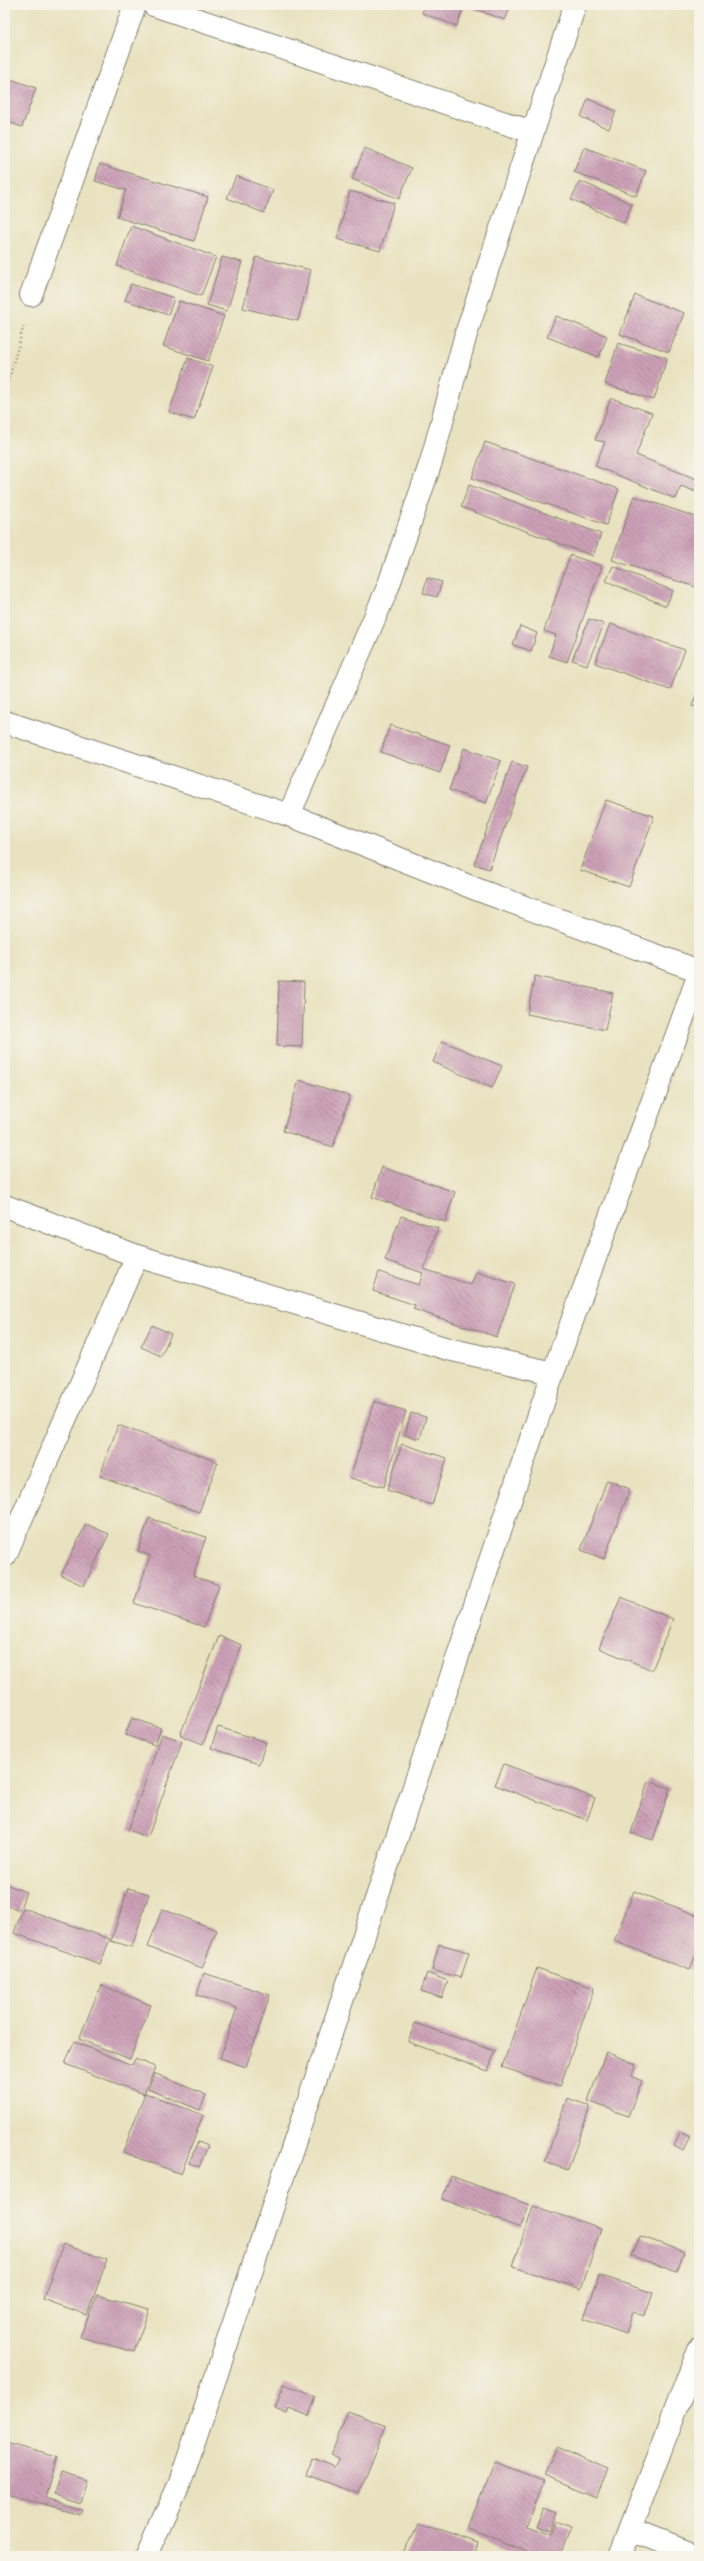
<svg xmlns="http://www.w3.org/2000/svg" width="704" height="2561" viewBox="0 0 704 2561" font-family="Mynerve,sans-serif">
	<style>
		.building { fill: url(#building-back-hatch) }
		.lines { fill: none; stroke-linecap: round; stroke-linejoin: round }
		.minor-casing { stroke: #827f6e; stroke-width: 24 }
		.path { stroke: #827f6e; stroke-width: 2.5; stroke-dasharray: 1 3; stroke-linecap: butt }
		.minor { stroke: #fff; stroke-width: 22 }
	</style>
	<defs>
		<pattern id="building-back-hatch" width="6" height="6" patternUnits="userSpaceOnUse"><rect width="6" height="6" fill="#cca0b7"/><path d="M-1 5l2 2M0 0l6 6M5-1l2 2" fill="none" stroke="#a58294"/></pattern>
	</defs>
	<rect width="100%" height="100%" fill="#f7f3e8"/>
	<filter id="ink" filterUnits="userSpaceOnUse"><feTurbulence type="fractalNoise" baseFrequency=".025" numOctaves="2"/><feDisplacementMap in="SourceGraphic" scale="8" xChannelSelector="R" yChannelSelector="G"/><feConvolveMatrix kernelMatrix="1 2 1 2 8 2 1 2 1" color-interpolation-filters="sRGB"/></filter>
	<filter id="wash" filterUnits="userSpaceOnUse"><feTurbulence type="fractalNoise" baseFrequency=".012" numOctaves="4" result="noise"/><feDisplacementMap in="SourceGraphic" scale="16" xChannelSelector="R" yChannelSelector="G"/><feGaussianBlur stdDeviation="0.9" result="paint"/><feColorMatrix in="noise" values="0 0 0 0 0 0 0 0 0 0 0 0 0 0 0 0 0 1.4 0 .05"/><feComposite in="paint" operator="in"/></filter>
	<g filter="url(#wash)">
		<rect width="100%" height="100%" fill="#e9e2c0"/>
		<g id="blocks">
			<!-- building -->
			<path class="building" d="M 425,5 L 511,5 L 505,20 L 464,5 L 457,26 L 422,13 Z
				M 5,77 L 36,88 L 22,127 L 5,121 Z
				M 588,99 L 616,111 L 609,129 L 581,117 Z
				M 584,147 L 646,171 L 636,196 L 574,172 Z
				M 365,148 L 412,168 L 399,199 L 352,179 Z
				M 100,164 L 208,197 L 194,241 L 117,217 L 126,190 L 95,181 Z
				M 236,176 L 273,190 L 264,213 L 227,198 Z
				M 580,181 L 632,204 L 624,223 L 571,199 Z
				M 350,191 L 394,203 L 380,251 L 337,239 Z
				M 131,226 L 216,257 L 201,296 L 117,266 Z
				M 222,257 L 242,262 L 227,311 L 207,305 Z
				M 256,257 L 311,270 L 298,321 L 243,308 Z
				M 131,284 L 174,298 L 168,315 L 125,300 Z
				M 635,295 L 684,313 L 669,352 L 620,334 Z
				M 179,301 L 224,316 L 208,361 L 163,346 Z
				M 556,316 L 607,336 L 599,357 L 547,337 Z
				M 618,343 L 667,358 L 654,400 L 605,384 Z
				M 188,358 L 213,367 L 194,420 L 169,412 Z
				M 611,398 L 652,413 L 636,455 L 699,480 L 699,493 L 681,486 L 676,499 L 595,466 L 605,442 L 595,440 Z
				M 485,442 L 619,489 L 606,525 L 472,478 Z
				M 469,485 L 601,534 L 593,556 L 461,507 Z
				M 634,496 L 699,518 L 699,588 L 612,560 Z
				M 570,555 L 602,566 L 567,662 L 549,656 L 556,635 L 544,631 Z
				M 613,566 L 673,591 L 666,606 L 606,581 Z
				M 427,578 L 442,582 L 437,597 L 423,593 Z
				M 589,619 L 604,624 L 587,665 L 572,660 Z
				M 610,624 L 685,650 L 670,690 L 595,663 Z
				M 520,626 L 537,633 L 531,651 L 513,645 Z
				M 699,687 L 699,708 L 692,706 Z
				M 390,725 L 450,745 L 440,773 L 381,752 Z
				M 464,748 L 501,761 L 486,803 L 449,790 Z
				M 512,762 L 527,767 L 489,869 L 474,864 Z
				M 606,800 L 654,816 L 629,887 L 580,870 Z
				M 535,976 L 613,993 L 605,1030 L 527,1014 Z
				M 279,981 L 304,982 L 302,1047 L 277,1046 Z
				M 442,1041 L 502,1066 L 492,1088 L 433,1062 Z
				M 299,1080 L 350,1096 L 333,1147 L 283,1131 Z
				M 382,1167 L 455,1192 L 445,1222 L 372,1197 Z
				M 401,1216 L 438,1228 L 424,1269 L 471,1285 L 476,1272 L 515,1284 L 497,1337 L 413,1309 L 415,1305 L 373,1291 L 379,1272 L 419,1285 L 423,1273 L 385,1260 Z
				M 152,1325 L 171,1334 L 161,1356 L 141,1347 Z
				M 374,1401 L 406,1411 L 384,1487 L 350,1478 Z
				M 411,1413 L 426,1417 L 420,1439 L 405,1435 Z
				M 118,1425 L 218,1462 L 199,1512 L 100,1476 Z
				M 402,1444 L 447,1458 L 432,1505 L 387,1490 Z
				M 607,1480 L 630,1489 L 604,1559 L 581,1550 Z
				M 149,1518 L 206,1537 L 193,1576 L 219,1585 L 204,1627 L 134,1603 L 150,1556 L 138,1551 Z
				M 86,1524 L 109,1534 L 84,1586 L 61,1575 Z
				M 621,1597 L 673,1619 L 652,1670 L 599,1648 Z
				M 219,1636 L 242,1645 L 203,1744 L 180,1735 Z
				M 132,1718 L 161,1728 L 155,1745 L 125,1735 Z
				M 218,1727 L 266,1742 L 259,1764 L 211,1748 Z
				M 162,1734 L 182,1741 L 148,1837 L 128,1830 Z
				M 504,1764 L 595,1798 L 587,1820 L 495,1785 Z
				M 648,1781 L 670,1788 L 653,1840 L 631,1833 Z
				M 5,1884 L 26,1892 L 19,1911 L 5,1905 Z
				M 128,1888 L 149,1894 L 132,1947 L 111,1941 Z
				M 634,1891 L 699,1916 L 699,1952 L 697,1951 L 690,1970 L 614,1941 Z
				M 23,1908 L 110,1939 L 100,1964 L 14,1933 Z
				M 162,1909 L 217,1930 L 202,1968 L 148,1947 Z
				M 439,1944 L 469,1952 L 461,1978 L 432,1970 Z
				M 537,1968 L 594,1988 L 560,2087 L 502,2067 Z
				M 204,1973 L 270,1995 L 246,2067 L 220,2058 L 237,2008 L 197,1995 Z
				M 427,1973 L 448,1981 L 442,1998 L 421,1991 Z
				M 101,1985 L 151,2005 L 130,2059 L 79,2039 Z
				M 415,2023 L 495,2051 L 488,2071 L 408,2042 Z
				M 74,2042 L 132,2065 L 135,2059 L 155,2067 L 144,2094 L 65,2064 Z
				M 606,2052 L 636,2064 L 631,2076 L 642,2081 L 628,2116 L 588,2101 Z
				M 154,2073 L 206,2095 L 200,2110 L 148,2089 Z
				M 145,2093 L 203,2115 L 181,2174 L 123,2152 Z
				M 567,2098 L 590,2106 L 568,2170 L 545,2162 Z
				M 680,2132 L 690,2137 L 683,2151 L 674,2146 Z
				M 198,2142 L 208,2146 L 199,2167 L 189,2163 Z
				M 451,2176 L 529,2205 L 520,2228 L 442,2199 Z
				M 533,2206 L 601,2228 L 581,2289 L 513,2267 Z
				M 640,2236 L 684,2252 L 677,2272 L 632,2256 Z
				M 63,2244 L 107,2260 L 87,2315 L 43,2299 Z
				M 599,2275 L 653,2293 L 645,2316 L 633,2312 L 626,2334 L 584,2319 Z
				M 97,2295 L 149,2309 L 134,2352 L 80,2337 Z
				M 284,2384 L 316,2397 L 309,2416 L 289,2408 L 287,2414 L 275,2409 Z
				M 348,2411 L 386,2426 L 359,2494 L 307,2475 L 312,2458 L 334,2467 L 339,2458 L 331,2455 Z
				M 5,2443 L 57,2457 L 45,2498 L 83,2509 L 81,2514 L 5,2494 Z
				M 556,2447 L 608,2469 L 596,2497 L 544,2475 Z
				M 495,2462 L 544,2481 L 526,2527 L 550,2536 L 555,2522 L 571,2528 L 560,2556 L 534,2556 L 468,2530 Z
				M 61,2472 L 87,2480 L 80,2502 L 54,2494 Z
				M 544,2507 L 557,2512 L 549,2532 L 536,2527 Z
				M 418,2522 L 477,2543 L 473,2556 L 402,2556 Z"/>
		</g>
	</g>
	<g filter="url(#ink)">
		<use href="#blocks" fill-opacity="0" stroke="#827f6e" stroke-width="1"/>
		<g class="lines">
			<defs>
				<path id="minor" d="M 154,5 L 532,132
					M 31,295 L 135,5
					M 5,722 L 289,815 L 481,891 L 699,971
					M 289,815 L 388,587 L 431,462 L 466,334 L 575,5
					M 5,1206 L 137,1256 L 448,1349 L 553,1373
					M 5,1556 L 137,1256
					M 630,2530 L 696,2556
					M 147,2556 L 180,2483 L 553,1373 L 699,974
					M 620,2556 L 699,2349"/>
			</defs>
			<!-- minor casing -->
			<use href="#minor" class="minor-casing"/>
			<!-- path -->
			<path class="path" d="M 5,393 L 24,325"/>
			<!-- minor -->
			<use href="#minor" class="minor"/>
		</g>
	</g>
	<!-- margin -->
	<rect width="704" height="2561" fill="none" stroke="#f7f3e8" stroke-width="20"/>
</svg>
